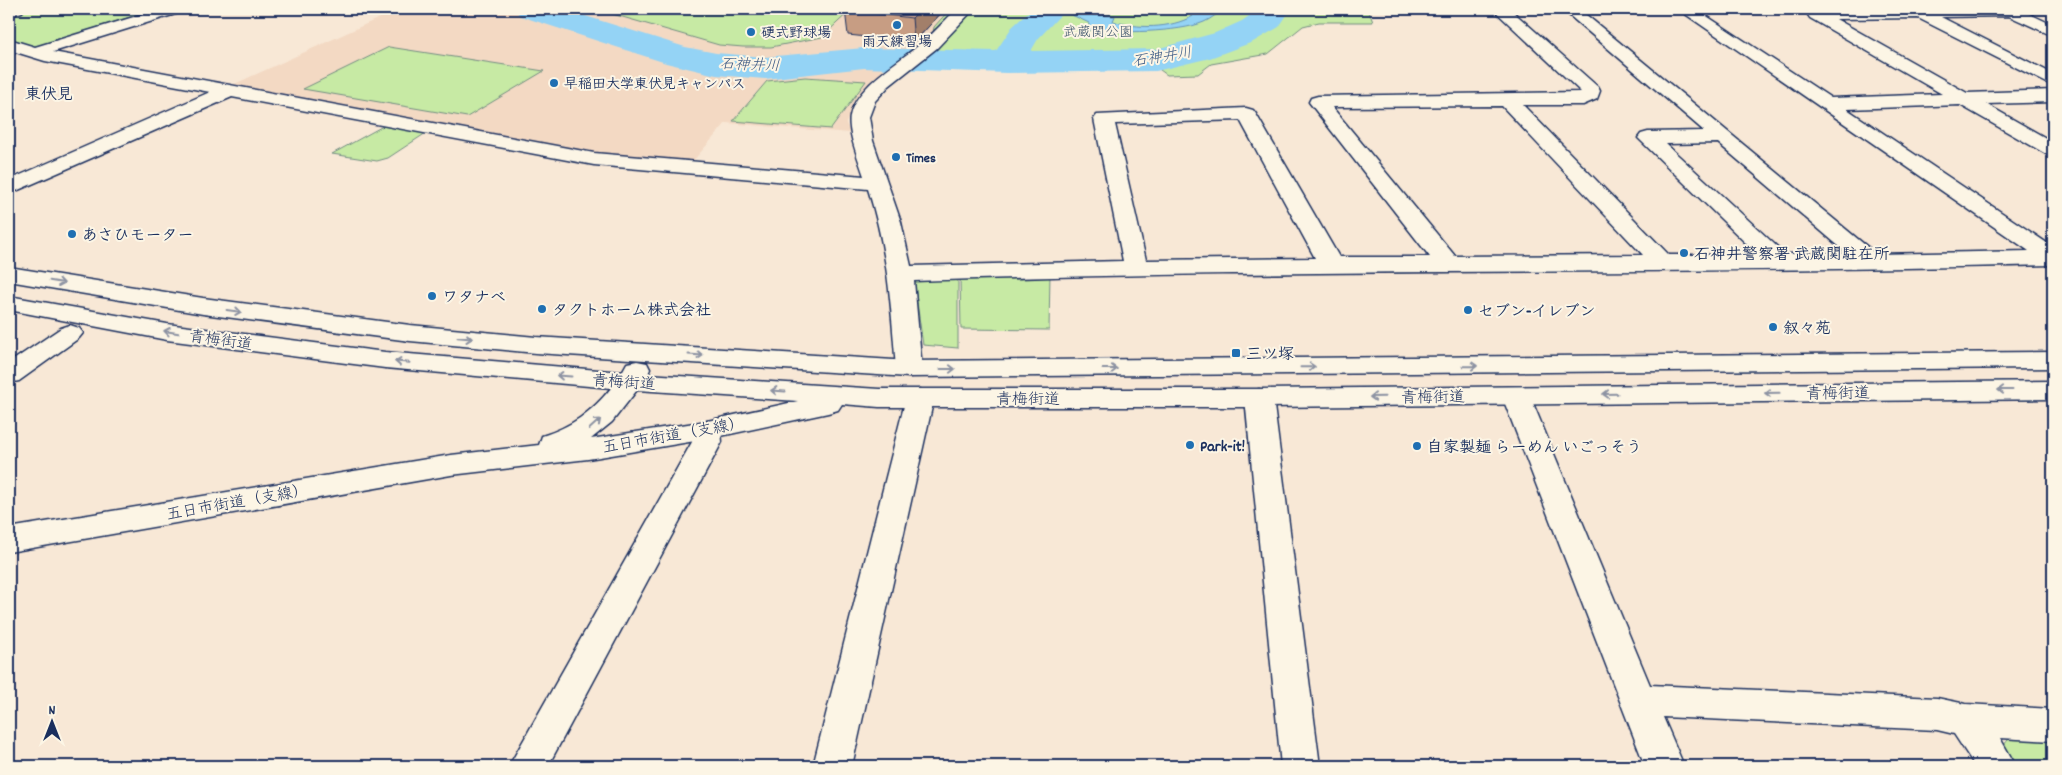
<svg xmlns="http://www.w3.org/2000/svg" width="2062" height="775" viewBox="0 0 2062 775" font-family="Dekko,'Klee One',sans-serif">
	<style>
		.built { fill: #f3d9c3 }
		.green { fill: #c7eaa4; stroke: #718c81 }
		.water { fill: #94d3f5; stroke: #6491b9 }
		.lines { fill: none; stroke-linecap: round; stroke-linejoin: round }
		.river { fill: #94d3f5; fill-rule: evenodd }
		.street-casing { stroke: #1b2f5e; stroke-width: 3 }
		.primary-casing { stroke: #1b2f5e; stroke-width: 3 }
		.street { fill: #fcf5e5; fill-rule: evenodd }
		.primary { fill: #fcf5e5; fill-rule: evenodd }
		.wall { fill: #c79d83; stroke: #1b2f5e }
		.shaded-wall { fill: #a27f6a; stroke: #1b2f5e }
		.building { fill: #e7b698; stroke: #1b2f5e }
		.oneway { stroke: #8c92a2 }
		.poi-dot { fill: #1f6fb2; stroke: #fcf5e5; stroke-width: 2 }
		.labels { text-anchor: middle; stroke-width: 4; stroke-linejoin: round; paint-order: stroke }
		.far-park-label { font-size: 14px; fill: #3d546c; stroke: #fcf5e5 }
		.far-poi-label { font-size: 14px; font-weight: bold; fill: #1b2f5e; stroke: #fcf5e5; text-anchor: start }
		.far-water-label { font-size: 15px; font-style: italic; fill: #395884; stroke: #fcf5e5 }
		.far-quarter-label { font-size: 16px; font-weight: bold; fill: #1b2f5e; stroke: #fcf5e5 }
		.poi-label { font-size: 16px; font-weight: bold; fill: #1b2f5e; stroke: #fcf5e5; text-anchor: start }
		.street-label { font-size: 16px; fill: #1b2f5e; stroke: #fcf5e5 }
	</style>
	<rect width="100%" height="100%" fill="#f8e8d6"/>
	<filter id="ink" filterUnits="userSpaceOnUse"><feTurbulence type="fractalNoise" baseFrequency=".02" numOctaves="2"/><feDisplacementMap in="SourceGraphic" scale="10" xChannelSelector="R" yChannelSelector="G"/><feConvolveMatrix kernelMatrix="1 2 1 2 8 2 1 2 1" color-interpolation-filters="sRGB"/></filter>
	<g filter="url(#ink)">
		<!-- built -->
		<path class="built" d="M 399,9 L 958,9 L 921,46 L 876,80 L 856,100 L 846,123 L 850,133 L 726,123 L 693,161 L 601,155 L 228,87 Z"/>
		<!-- green -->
		<path class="green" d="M 23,9 L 155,9 L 36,47 L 9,40 L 9,13 Z
			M 595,9 L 852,9 L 822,37 L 771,47 L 743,47 L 719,45 Z
			M 950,9 L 1368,9 L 1373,22 L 1319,22 L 1303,26 L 1268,54 L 1211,64 L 1198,74 L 1167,75 L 1142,57 L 929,57 L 934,27 Z
			M 389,47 L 544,71 L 467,117 L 303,89 Z
			M 805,77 L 866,81 L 831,129 L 733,121 L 767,81 Z
			M 383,126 L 426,133 L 388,158 L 377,161 L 332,154 Z
			M 1050,273 L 1049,330 L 961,329 L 960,277 Z
			M 958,277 L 958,348 L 923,345 L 914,281 L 919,278 Z
			M 2009,739 L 2053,741 L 2053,766 L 2015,766 L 2002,747 Z"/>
		<!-- water -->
		<path class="water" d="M 1059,9 L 1083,9 L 1093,15 L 1115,16 L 1113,21 C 1137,29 1170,29 1193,16 L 1187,10 L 1189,9 L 1224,9 C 1218,13 1211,19 1204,22 C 1178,33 1118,33 1089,30 L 1089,23 Z"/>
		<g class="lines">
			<!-- river -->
			<path class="river" d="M 515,9 L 563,9 L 685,47 L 716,53 L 765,57 L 864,48 L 996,51 L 1012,27 L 1032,9 L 1066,9 L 1038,39 L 1031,51 L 1156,49 L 1215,33 L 1242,21 L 1259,9 L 1291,9 L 1279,27 L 1253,42 L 1210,58 L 1156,71 L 1007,73 L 864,68 L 765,79 L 716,75 L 666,63 L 520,16 Z"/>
			<defs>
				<path id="street" d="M 9,9 L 24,9 L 22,12 L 9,16 Z
					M 160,9 L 184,9 L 182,12 L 53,52 L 594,153 L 864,176 C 859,160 847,132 850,116 C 856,85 901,61 924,41 C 936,31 946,19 957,9 L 974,9 L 937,48 L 889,86 L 875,101 L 869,117 L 873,141 L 901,222 L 911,266 L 1123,261 L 1094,119 L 1097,115 L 1246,108 L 1253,110 L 1256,114 L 1339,257 L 1430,257 L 1309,102 L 1311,98 L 1318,96 L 1581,92 L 1493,9 L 1510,9 L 1598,87 L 1600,91 L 1597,99 L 1583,105 L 1523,105 L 1669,255 L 1758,255 L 1638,138 L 1641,134 L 1648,132 L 1704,131 L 1562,9 L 1579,9 L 1876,254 L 2029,251 L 1678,9 L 1696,9 L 1831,98 L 1942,94 L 1810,18 L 1808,15 L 1810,12 L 1886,9 L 2019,9 L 2053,25 L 2053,36 L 2009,16 L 1941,17 L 2053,74 L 2053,86 L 1918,18 L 1836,19 L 1967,93 L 2053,90 L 2053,102 L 1986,104 L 2053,142 L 2053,156 L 2046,154 L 1960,105 L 1847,109 L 2053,247 L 2053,265 C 1673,275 1294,268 914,281 L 922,369 L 919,375 L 909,377 L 899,375 L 896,369 C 891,304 888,252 868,189 L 594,165 L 232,97 L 9,194 L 9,180 L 210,92 L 45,61 L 9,50 L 9,39 L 35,47 ZM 1502,106 L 1643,255 L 1455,256 L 1332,107 ZM 1240,120 L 1315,258 L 1146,260 L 1115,124 ZM 1718,143 L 1848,254 L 1785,254 L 1666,144 Z
					M 70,325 L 79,328 L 83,333 L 79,338 L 19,381 L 9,383 L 9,363 L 61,328 Z
					M 1516,387 L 1526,390 L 1530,396 L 1650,685 L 1937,698 L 1966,704 L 2053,709 L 2053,741 L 2000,738 L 2016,766 L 1975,766 L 1954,734 L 1937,730 L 1663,717 L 1684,766 L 1645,766 L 1502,396 L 1506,390 Z
					M 920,389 L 930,392 L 934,398 L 852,766 L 813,766 L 906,398 L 910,392 Z
					M 1259,389 L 1269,392 L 1273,398 L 1320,766 L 1281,766 L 1245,398 L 1249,392 Z
					M 707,421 L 717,423 L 721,430 L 722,442 L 548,766 L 509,766 L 692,442 L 693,430 L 697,423 Z"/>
				<path id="primary" d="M 9,267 L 203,298 L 410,325 L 536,337 L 909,361 L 2053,352 L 2053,368 L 909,377 L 536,353 L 410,341 L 203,314 L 9,281 Z
					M 9,296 L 167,324 L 385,352 L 622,372 L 627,363 L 637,361 L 647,363 L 650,369 L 648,374 L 879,389 L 1259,389 L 2053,381 L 2053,399 L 1259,407 L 879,407 L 842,404 L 838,410 L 828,413 L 707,439 L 588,459 L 451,475 L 9,552 L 9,528 L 451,455 L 539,445 L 542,436 C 571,427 592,412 611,388 L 385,368 L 167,340 L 9,310 ZM 637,390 L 798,401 L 707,421 L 591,439 L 612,422 Z"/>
			</defs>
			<!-- street casing -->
			<use href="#street" class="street-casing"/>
			<!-- primary casing -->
			<use href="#primary" class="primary-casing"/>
			<!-- street -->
			<use href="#street" class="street"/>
			<!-- primary -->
			<use href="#primary" class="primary"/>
		</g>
		<!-- wall -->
		<path class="wall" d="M 847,9 L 945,9 L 914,42 L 848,35 L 845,10 Z"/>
		<!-- shaded-wall -->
		<path class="shaded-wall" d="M 921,9 L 945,9 L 914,42 L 912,18 Z"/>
		<!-- building -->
		<path class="building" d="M 847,9 L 921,9 L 912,18 L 845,10 Z"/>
		<!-- one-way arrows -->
		<defs><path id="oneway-shaft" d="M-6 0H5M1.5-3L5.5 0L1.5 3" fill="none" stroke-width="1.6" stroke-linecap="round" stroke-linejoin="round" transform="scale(1.25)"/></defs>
		<g class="oneway">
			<use href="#oneway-shaft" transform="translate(57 282) rotate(10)"/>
			<use href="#oneway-shaft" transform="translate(234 311) rotate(8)"/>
			<use href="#oneway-shaft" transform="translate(171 332) rotate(-171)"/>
			<use href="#oneway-shaft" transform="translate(465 338) rotate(5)"/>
			<use href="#oneway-shaft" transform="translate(696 355) rotate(4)"/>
			<use href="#oneway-shaft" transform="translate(402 362) rotate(-175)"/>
			<use href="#oneway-shaft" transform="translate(1470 366) rotate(-1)"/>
			<use href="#oneway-shaft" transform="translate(1308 367) rotate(-1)"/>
			<use href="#oneway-shaft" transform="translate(948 369)"/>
			<use href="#oneway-shaft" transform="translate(1110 369)"/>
			<use href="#oneway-shaft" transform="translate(564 376) rotate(-176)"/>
			<use href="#oneway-shaft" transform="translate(2005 390) rotate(180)"/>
			<use href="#oneway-shaft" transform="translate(778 391) rotate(-176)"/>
			<use href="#oneway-shaft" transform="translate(1772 393) rotate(179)"/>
			<use href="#oneway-shaft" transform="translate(1610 394) rotate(179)"/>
			<use href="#oneway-shaft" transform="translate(1377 397) rotate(179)"/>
			<use href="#oneway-shaft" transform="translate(595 424) rotate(-42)"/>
		</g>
	</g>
	<!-- markers -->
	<g class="poi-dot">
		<circle cx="897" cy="25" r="5"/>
		<circle cx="751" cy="32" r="5"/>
		<circle cx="554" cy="83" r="5"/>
		<circle cx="896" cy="157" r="5"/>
		<circle cx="72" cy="234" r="5"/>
		<circle cx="1684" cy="253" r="5"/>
		<circle cx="432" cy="296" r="5"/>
		<circle cx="542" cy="309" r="5"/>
		<circle cx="1468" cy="310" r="5"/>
		<circle cx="1773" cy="327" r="5"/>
		<rect x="1231" y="348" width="10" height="10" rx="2.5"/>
		<circle cx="1190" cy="445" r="5"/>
		<circle cx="1417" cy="446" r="5"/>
	</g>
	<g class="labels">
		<!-- far-park labels -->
		<g class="far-park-label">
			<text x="1098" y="36">武蔵関公園</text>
		</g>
		<!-- far-poi labels -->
		<g class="far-poi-label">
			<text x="761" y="37">硬式野球場</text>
			<text x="897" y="46" text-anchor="middle">雨天練習場</text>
			<text x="564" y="88">早稲田大学東伏見キャンパス</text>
			<text x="906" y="162">Times</text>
		</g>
		<!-- far-water labels -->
		<g class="far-water-label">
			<text transform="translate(1162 56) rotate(-9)" y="5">石神井川</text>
			<text transform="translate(750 64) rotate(2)" y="5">石神井川</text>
		</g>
		<!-- far-quarter labels -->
		<g class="far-quarter-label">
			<text x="49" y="99">東伏見</text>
		</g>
		<!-- poi labels -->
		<g class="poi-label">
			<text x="82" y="240">あさひモーター</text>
			<text x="1694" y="259">石神井警察署 武蔵関駐在所</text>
			<text x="442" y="302">ワタナベ</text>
			<text x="552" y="315">タクトホーム株式会社</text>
			<text x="1478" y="316">セブン-イレブン</text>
			<text x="1783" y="333">叙々苑</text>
			<text x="1246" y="359">三ツ塚</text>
			<text x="1200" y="451">Park-it!</text>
			<text x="1427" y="452">自家製麺 らーめん いごっそう</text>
		</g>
		<!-- street labels -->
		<g class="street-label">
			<text transform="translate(221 339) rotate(8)" y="6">青梅街道</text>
			<text transform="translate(624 381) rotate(4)" y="6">青梅街道</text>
			<text transform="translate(1838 392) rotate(-1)" y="6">青梅街道</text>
			<text transform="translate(1433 396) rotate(-1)" y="6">青梅街道</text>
			<text x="1028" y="404">青梅街道</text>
			<text transform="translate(673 434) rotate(-10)" y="6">五日市街道（支線）</text>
			<text transform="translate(237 501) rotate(-10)" y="6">五日市街道（支線）</text>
		</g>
	</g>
	<!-- margin -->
	<rect width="2062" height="775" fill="none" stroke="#fcf5e5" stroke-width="30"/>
	<rect x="15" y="15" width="2032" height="745" fill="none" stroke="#1b2f5e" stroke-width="2" filter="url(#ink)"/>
	<!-- north arrow -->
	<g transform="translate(52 722)" stroke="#fcf5e5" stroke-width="4" paint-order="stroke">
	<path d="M0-4L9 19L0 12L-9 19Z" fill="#1b2f5e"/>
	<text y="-8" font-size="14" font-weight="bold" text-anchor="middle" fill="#1b2f5e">N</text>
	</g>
</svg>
